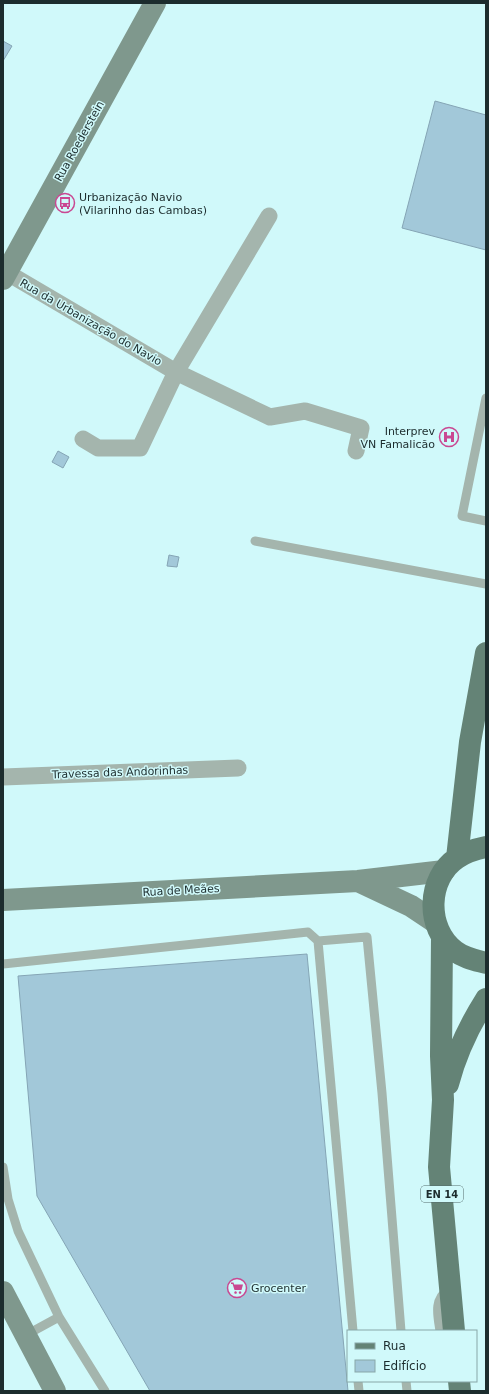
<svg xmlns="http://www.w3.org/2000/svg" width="489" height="1394" viewBox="0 0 489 1394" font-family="'DejaVu Sans',sans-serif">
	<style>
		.building { fill: #a2c8d9; stroke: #85a5b5 }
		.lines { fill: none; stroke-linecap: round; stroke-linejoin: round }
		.lane { stroke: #a4b5ad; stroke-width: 9 }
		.street { stroke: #a4b5ad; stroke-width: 17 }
		.secondary { stroke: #7f988d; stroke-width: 22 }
		.primary { stroke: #648376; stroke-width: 22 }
		.labels { text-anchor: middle; stroke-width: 3; stroke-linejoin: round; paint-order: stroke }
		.shield { fill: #d0f9fa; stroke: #526a6a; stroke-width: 1 }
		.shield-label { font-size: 10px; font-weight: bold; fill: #1c2c2d }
		.street-label { font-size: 11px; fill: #1c2c2d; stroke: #d0f9fa }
		.poi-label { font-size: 11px; fill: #1c2c2d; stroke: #d0f9fa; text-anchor: start }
	</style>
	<rect width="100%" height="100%" fill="#d0f9fa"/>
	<!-- building -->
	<path class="building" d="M 3,41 L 12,46 L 3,61 Z
		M 435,101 L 486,115 L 486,250 L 402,228 Z
		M 58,451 L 69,457 L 63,468 L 52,462 Z
		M 169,555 L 179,557 L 177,567 L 167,566 Z
		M 307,954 L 348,1391 L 150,1391 L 37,1196 L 18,976 Z"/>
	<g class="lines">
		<!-- lane -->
		<path class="lane" d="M 486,398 L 462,516 L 486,521
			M 255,541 L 486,584
			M 3,964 L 308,932 L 318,941
			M 3,1167 L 8,1199 L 18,1231 L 59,1317
			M 353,1331 L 318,941 L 367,937 L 382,1093 L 401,1331
			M 440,1331 C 438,1317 433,1299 448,1290
			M 26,1335 L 59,1317 L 105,1391
			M 358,1381 L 359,1391
			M 406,1381 L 407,1391"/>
		<!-- street -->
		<path class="street" d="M 6,272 L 176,372 L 270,417 L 305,411 L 361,428 L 356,451
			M 83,439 L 98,448 L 140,448 L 176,372 L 269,216
			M 3,777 L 238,768"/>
		<!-- secondary -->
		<path class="secondary" d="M 3,279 L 155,3
			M 358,881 L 411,906 L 435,922
			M 3,900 L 358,881 L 444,871
			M 3,1292 L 55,1391"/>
		<!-- primary -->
		<path class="primary" d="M 486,847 C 476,849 466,852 457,858 C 427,878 425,928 455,951 C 464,958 475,960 486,963
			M 457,858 L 470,742 L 486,653
			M 442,937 L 441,1056 L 443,1100 L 439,1167 L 454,1331
			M 448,1084 C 456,1053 469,1026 486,999
			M 459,1381 L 460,1391"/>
	</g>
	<!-- icons -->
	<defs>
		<symbol id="bus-ring" viewBox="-11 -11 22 22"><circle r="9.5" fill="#d0f9fa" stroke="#c94892" stroke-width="1.5"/><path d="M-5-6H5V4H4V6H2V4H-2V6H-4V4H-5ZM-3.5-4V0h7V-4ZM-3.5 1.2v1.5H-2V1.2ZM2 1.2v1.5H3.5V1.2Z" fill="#c94892"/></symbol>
		<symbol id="hospital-ring" viewBox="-11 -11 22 22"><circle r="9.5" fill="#d0f9fa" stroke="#c94892" stroke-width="1.5"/><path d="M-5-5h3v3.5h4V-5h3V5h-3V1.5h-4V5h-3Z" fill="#c94892"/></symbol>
		<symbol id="supermarket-ring" viewBox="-11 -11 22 22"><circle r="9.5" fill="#d0f9fa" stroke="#c94892" stroke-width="1.5"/><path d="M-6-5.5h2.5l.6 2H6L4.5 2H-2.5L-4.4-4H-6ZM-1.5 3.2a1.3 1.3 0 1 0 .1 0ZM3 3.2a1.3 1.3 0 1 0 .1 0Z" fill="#c94892"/></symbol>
	</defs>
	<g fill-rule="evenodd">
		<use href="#bus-ring" x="54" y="192" width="22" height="22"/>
		<use href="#hospital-ring" x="438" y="426" width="22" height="22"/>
		<use href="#supermarket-ring" x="226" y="1277" width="22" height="22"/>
	</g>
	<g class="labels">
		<!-- shield labels -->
		<rect class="shield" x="421" y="1186" width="42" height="16" rx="3"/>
		<g class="shield-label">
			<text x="442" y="1198">EN 14</text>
		</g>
		<!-- street labels -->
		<g class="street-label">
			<text transform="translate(79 141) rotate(-61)" y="4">Rua Roederstein</text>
			<text transform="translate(91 322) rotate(30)" y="4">Rua da Urbanização do Navio</text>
			<text transform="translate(120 772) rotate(-2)" y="4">Travessa das Andorinhas</text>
			<text transform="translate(181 890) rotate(-3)" y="4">Rua de Meães</text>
		</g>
		<!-- poi labels -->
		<g class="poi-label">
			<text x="79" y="201">Urbanização Navio<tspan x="79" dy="13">(Vilarinho das Cambas)</tspan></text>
			<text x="435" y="435" text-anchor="end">Interprev<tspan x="435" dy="13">VN Famalicão</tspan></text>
			<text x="251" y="1292">Grocenter</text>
		</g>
	</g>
	<!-- border -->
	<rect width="489" height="1394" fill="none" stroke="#1c2c2d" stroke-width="8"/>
	<!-- legend -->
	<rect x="347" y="1330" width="130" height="52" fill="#d0f9fa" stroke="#88a7a8"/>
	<rect x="355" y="1343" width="20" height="6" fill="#648376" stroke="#88a7a8"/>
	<text x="383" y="1350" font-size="12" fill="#1c2c2d">Rua</text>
	<rect x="355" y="1360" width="20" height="12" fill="#a2c8d9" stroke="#88a7a8"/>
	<text x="383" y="1370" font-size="12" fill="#1c2c2d">Edifício</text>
</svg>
